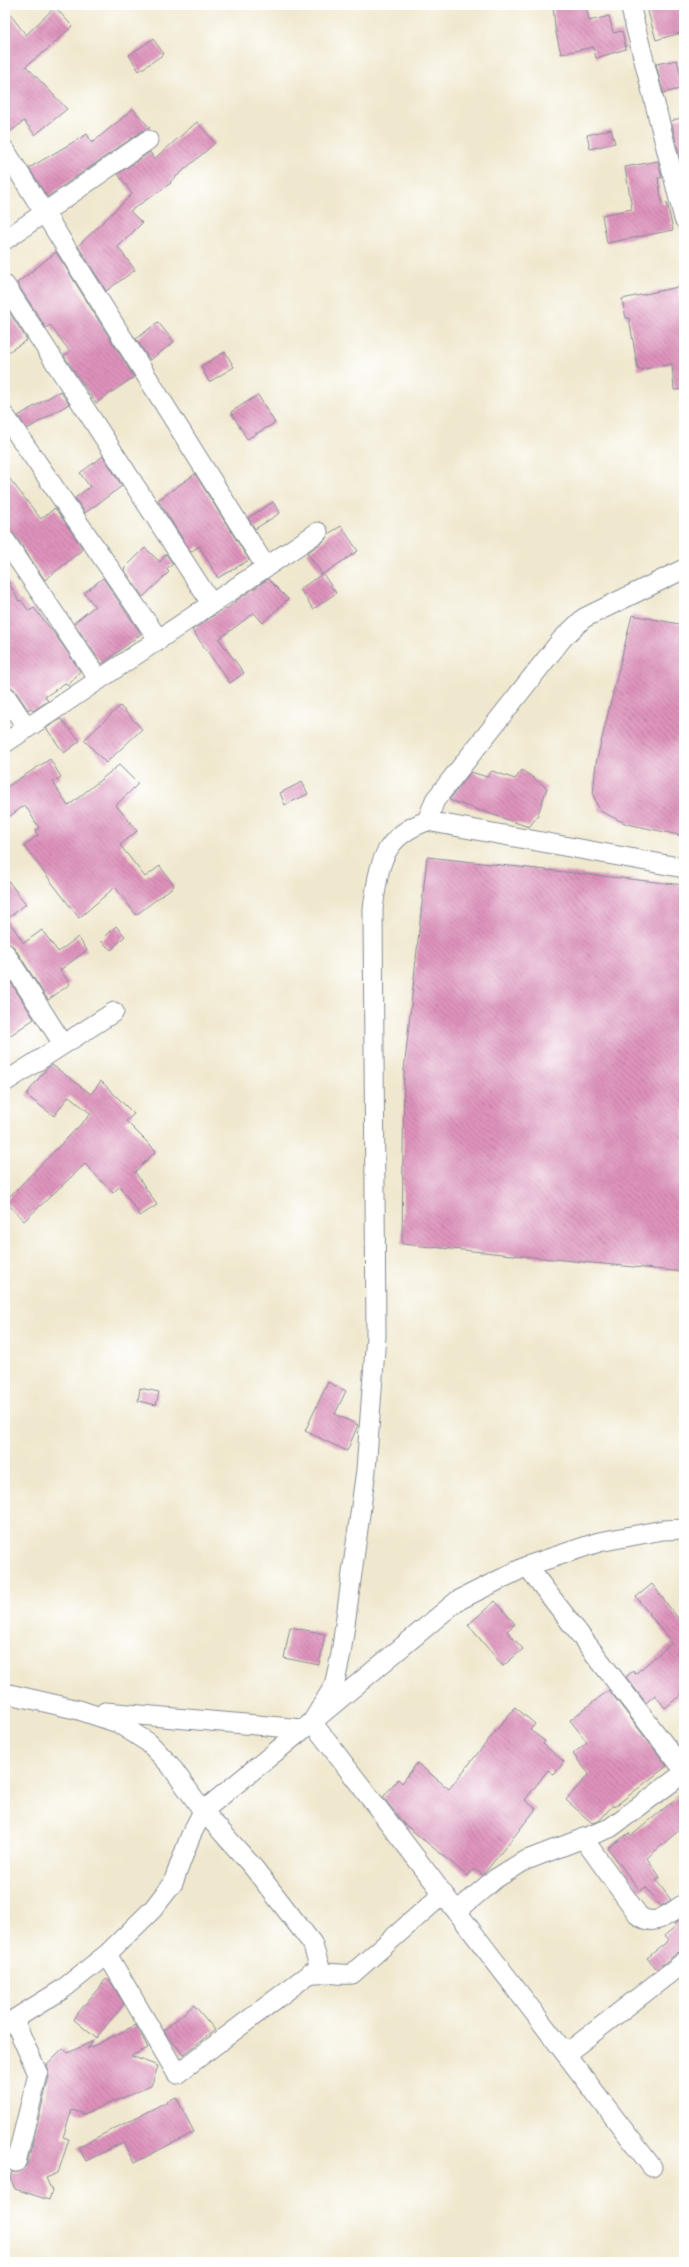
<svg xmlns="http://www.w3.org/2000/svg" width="689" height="2267" viewBox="0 0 689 2267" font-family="'IM FELL Double Pica',serif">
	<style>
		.building { fill: url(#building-back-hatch) }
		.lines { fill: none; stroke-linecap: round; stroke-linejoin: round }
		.minor-casing { stroke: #868c96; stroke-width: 21 }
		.minor { stroke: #fff; stroke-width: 19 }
	</style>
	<defs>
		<pattern id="building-back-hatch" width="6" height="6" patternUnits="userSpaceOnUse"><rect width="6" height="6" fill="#de92bb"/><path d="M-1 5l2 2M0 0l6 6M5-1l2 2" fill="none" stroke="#b3789b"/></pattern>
	</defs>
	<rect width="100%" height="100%" fill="#fff"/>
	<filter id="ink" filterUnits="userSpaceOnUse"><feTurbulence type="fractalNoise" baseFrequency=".025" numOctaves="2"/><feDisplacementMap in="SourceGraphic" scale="8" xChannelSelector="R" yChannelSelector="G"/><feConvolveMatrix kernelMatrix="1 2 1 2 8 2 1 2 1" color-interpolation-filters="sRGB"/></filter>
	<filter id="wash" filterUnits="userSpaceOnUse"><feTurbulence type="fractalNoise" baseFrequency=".012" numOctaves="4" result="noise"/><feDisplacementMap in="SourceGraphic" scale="16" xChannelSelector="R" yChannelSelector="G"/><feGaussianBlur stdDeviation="0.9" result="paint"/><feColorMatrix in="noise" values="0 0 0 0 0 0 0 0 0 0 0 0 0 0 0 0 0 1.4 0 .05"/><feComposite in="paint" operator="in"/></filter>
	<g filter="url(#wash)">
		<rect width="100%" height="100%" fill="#f0e8ce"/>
		<g id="blocks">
			<!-- building -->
			<path class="building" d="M 553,5 L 586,5 L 589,21 L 609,16 L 613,33 L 622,31 L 626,49 L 596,58 L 593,47 L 561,54 L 555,28 Z
				M 658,5 L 684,5 L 684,32 L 656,40 L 647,8 Z
				M 55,7 L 72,26 L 49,48 L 26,66 L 67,109 L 35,135 L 24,121 L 5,136 L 5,8 L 26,35 Z
				M 153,39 L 164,54 L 139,71 L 129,55 Z
				M 677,60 L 684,88 L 663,93 L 656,64 Z
				M 133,109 L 150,128 L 142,131 L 47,197 L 29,168 L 87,134 L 92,143 Z
				M 684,117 L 684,161 L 681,162 L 671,121 Z
				M 197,122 L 215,143 L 170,182 L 171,183 L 130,211 L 142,223 L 118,247 L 135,270 L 106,291 L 78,246 L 132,194 L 118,174 L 150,152 L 154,159 Z
				M 611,129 L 615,143 L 590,149 L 587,135 Z
				M 658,161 L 662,178 L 658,178 L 662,204 L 667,203 L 673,230 L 607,243 L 602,215 L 632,209 L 625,167 Z
				M 56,252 L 134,377 L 96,403 L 64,356 L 70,352 L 50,325 L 46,328 L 17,283 Z
				M 678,287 L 684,316 L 684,389 L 674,390 L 672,364 L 638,370 L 629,318 L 626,318 L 622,299 Z
				M 5,305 L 27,340 L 5,354 Z
				M 158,322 L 174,342 L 150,360 L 136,339 Z
				M 225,352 L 234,367 L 209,382 L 201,366 Z
				M 60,391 L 69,404 L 27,429 L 18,416 Z
				M 258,395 L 275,423 L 247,439 L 231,412 Z
				M 103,456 L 122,486 L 85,513 L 75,498 L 90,487 L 80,473 Z
				M 5,473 L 41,519 L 55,508 L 83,549 L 45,580 L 14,534 L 5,529 Z
				M 195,474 L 249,560 L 218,578 L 199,546 L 191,552 L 158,500 Z
				M 273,502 L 280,513 L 255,529 L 248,518 Z
				M 341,526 L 358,551 L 323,574 L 336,593 L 313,609 L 300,589 L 322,574 L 307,553 L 324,541 L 328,534 Z
				M 145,548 L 160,562 L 166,554 L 173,564 L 166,569 L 169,572 L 143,597 L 124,569 Z
				M 5,576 L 19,601 L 21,600 L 29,611 L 34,608 L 57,637 L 80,671 L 68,686 L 65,683 L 45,697 L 48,701 L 33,711 L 31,708 L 28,710 L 14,689 L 5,684 Z
				M 103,578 L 141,634 L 102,664 L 74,623 L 95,606 L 84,593 Z
				M 268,579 L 288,599 L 263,623 L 254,613 L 219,639 L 244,673 L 230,683 L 192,630 L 225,608 L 226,610 L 237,600 Z
				M 632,615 L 684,625 L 684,836 L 627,824 L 600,811 L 593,795 L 596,763 Z
				M 120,706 L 142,729 L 106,763 L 84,740 Z
				M 61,719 L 80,741 L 64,753 L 46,728 Z
				M 50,759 L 61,777 L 53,782 L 68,806 L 119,765 L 138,784 L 116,805 L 137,831 L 120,845 L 145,877 L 160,866 L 174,886 L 136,915 L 115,887 L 79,918 L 24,846 L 38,835 L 35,831 L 39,828 L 25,805 L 5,820 L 5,788 Z
				M 522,770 L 547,788 L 537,817 L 529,827 L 449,800 L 471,772 L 487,777 L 492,771 L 515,779 Z
				M 302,782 L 308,794 L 285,805 L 280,793 Z
				M 427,857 L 684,885 L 684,1272 L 402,1244 L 404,1071 Z
				M 5,877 L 26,904 L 7,919 L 24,943 L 42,930 L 58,952 L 78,937 L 87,950 L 60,970 L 70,984 L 48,1000 L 14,947 L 5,942 Z
				M 116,926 L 125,936 L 111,950 L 101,941 Z
				M 5,973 L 34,1019 L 5,1039 Z
				M 52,1065 L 91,1094 L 101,1081 L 134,1114 L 126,1121 L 156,1151 L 135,1172 L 157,1205 L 140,1216 L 120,1186 L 113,1193 L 85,1164 L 24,1221 L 5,1201 L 91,1114 L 69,1096 L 54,1116 L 26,1095 L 46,1069 Z
				M 328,1382 L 346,1391 L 335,1414 L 358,1425 L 347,1451 L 305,1431 Z
				M 140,1388 L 159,1392 L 156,1405 L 138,1401 Z
				M 652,1584 L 684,1626 L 684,1692 L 665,1708 L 655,1695 L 646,1703 L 626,1677 L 633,1671 L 635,1674 L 672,1643 L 636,1597 Z
				M 495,1601 L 515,1624 L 507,1631 L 523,1649 L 503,1666 L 468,1625 Z
				M 290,1627 L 325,1634 L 319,1665 L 284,1658 Z
				M 609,1690 L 667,1766 L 614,1807 L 613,1805 L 599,1821 L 592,1823 L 566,1800 L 589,1774 L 573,1754 L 587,1742 L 570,1720 Z
				M 515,1707 L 535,1724 L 530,1730 L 545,1741 L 543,1744 L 564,1762 L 554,1775 L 548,1770 L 525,1800 L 536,1809 L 483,1875 L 474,1869 L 468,1876 L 404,1824 L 383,1797 L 398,1779 L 402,1783 L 417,1763 L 449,1789 Z
				M 684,1792 L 684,1826 L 647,1858 L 660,1877 L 656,1880 L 671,1900 L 661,1906 L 646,1887 L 640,1891 L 608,1848 L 629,1833 L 631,1836 Z
				M 684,1917 L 684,1951 L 677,1953 L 657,1969 L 647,1958 L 669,1940 L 665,1935 L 676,1926 L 674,1924 Z
				M 106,1979 L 112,1984 L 124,2004 L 96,2038 L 73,2019 Z
				M 194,2005 L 215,2030 L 183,2055 L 164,2030 Z
				M 136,2025 L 148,2048 L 131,2056 L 158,2066 L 151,2086 L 84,2114 L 72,2110 L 63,2137 L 69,2139 L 58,2173 L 46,2178 L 52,2191 L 49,2200 L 15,2189 L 10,2177 L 12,2172 L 19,2172 L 27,2165 L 49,2077 L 46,2065 L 63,2048 L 68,2053 L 93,2041 L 87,2049 Z
				M 176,2097 L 194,2132 L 134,2163 L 123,2142 L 86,2161 L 78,2147 Z"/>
		</g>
	</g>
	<g filter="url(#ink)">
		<use href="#blocks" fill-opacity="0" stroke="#868c96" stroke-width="1"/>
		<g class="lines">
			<defs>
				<path id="minor" d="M 630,5 L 684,219
					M 5,150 L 266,567
					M 5,240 L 148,140
					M 5,285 L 211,603
					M 5,416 L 159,640
					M 5,540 L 99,680
					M 5,695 L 27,728
					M 5,743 L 318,532
					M 427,821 L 435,800 L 562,639 L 584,618 L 684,569
					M 5,953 L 63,1044
					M 5,1082 L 114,1012
					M 527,1566 L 684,1770
					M 5,1693 L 79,1710 L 118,1723 L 149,1743 L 170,1765 L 203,1811 L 253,1867 L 312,1943 L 321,1971
					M 105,1712 L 303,1729
					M 583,1838 L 639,1916 C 655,1928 669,1913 684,1904
					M 457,1911 L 495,1879 L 524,1861 L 610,1828 L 684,1773
					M 107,1954 L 177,2074 L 309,1974 C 324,1970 336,1976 352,1974 L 443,1894
					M 14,2020 L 38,2074 L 16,2162
					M 5,2025 L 63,1989 L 107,1954 L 153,1909 L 173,1883 L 190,1837 L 203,1811 L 312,1722 L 334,1686 L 341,1654 L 366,1470 L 376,1336 L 373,909 C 379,866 381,837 427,821 L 684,868
					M 567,2053 L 684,1962
					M 652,2167 L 312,1722 L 457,1601 L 527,1566 L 599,1542 L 663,1530 L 684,1529"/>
			</defs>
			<!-- minor casing -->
			<use href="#minor" class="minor-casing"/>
			<!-- minor -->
			<use href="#minor" class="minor"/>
		</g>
	</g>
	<!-- margin -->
	<rect width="689" height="2267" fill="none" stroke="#fff" stroke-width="20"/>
</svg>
